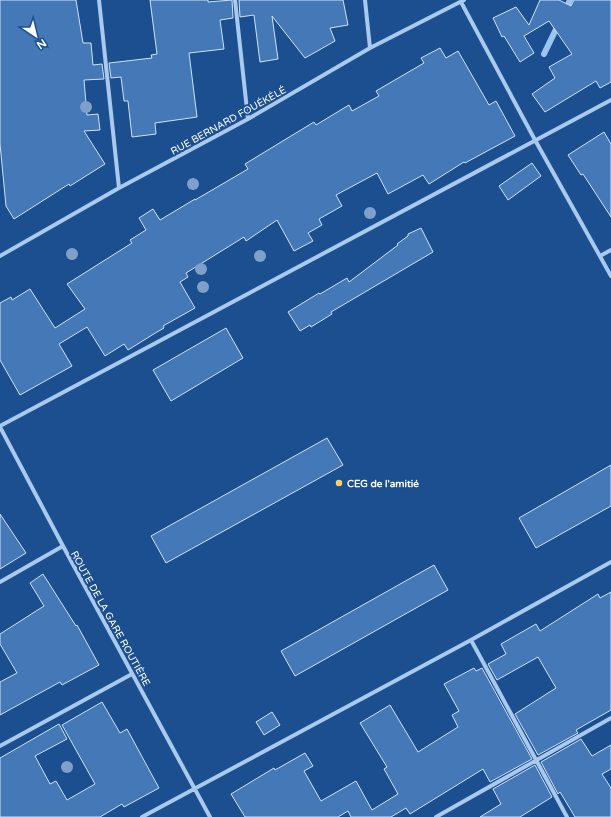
<svg xmlns="http://www.w3.org/2000/svg" width="611" height="817" viewBox="0 0 611 817" font-family="'Varela Round',sans-serif">
	<style>
		.lines { fill: none; stroke-linecap: round; stroke-linejoin: round }
		.stream { stroke: #9cc4f0; stroke-width: 6 }
		.building { fill: #4478b7; stroke: #cfe3fa }
		.street { stroke: #a9c9ee; stroke-width: 4 }
		.tree { fill: #7ea0ca }
		.poi-dot { fill: #ffd166; stroke: #1b4f8f; stroke-width: 1.5 }
		.labels { text-anchor: middle; stroke-width: 4; stroke-linejoin: round; paint-order: stroke }
		.street-label { font-size: 10px; fill: #fff; stroke: #1b4f8f }
		.poi-label { font-size: 10px; font-weight: bold; fill: #fff; stroke: #1b4f8f; text-anchor: start }
	</style>
	<rect width="100%" height="100%" fill="#1b4f8f"/>
	<g class="lines">
		<!-- stream -->
		<path class="stream" d="M 565,11 L 570,0
			M 544,54 L 559,23"/>
	</g>
	<!-- building -->
	<path class="building" d="M 0,0 L 76,0 L 83,43 L 91,43 L 93,65 L 102,64 L 104,79 L 84,80 L 87,115 L 98,114 L 100,130 L 84,131 L 105,164 L 70,186 L 69,184 L 14,219 L 6,206 L 0,144 Z
		M 150,0 L 208,0 L 208,2 L 232,0 L 233,18 L 220,20 L 224,49 L 189,53 L 197,117 L 155,123 L 156,134 L 132,137 L 128,101 L 124,101 L 121,77 L 111,78 L 109,63 L 152,58 L 151,55 L 157,54 Z
		M 239,0 L 343,0 L 348,25 L 330,28 L 335,41 L 305,58 L 272,16 L 278,59 L 260,62 L 254,15 L 240,17 Z
		M 540,0 L 559,0 L 571,6 L 574,0 L 611,0 L 611,82 L 600,88 L 596,81 L 545,112 L 532,94 L 555,78 L 549,67 L 572,54 L 549,21 L 524,36 L 534,53 L 520,62 L 504,36 L 502,37 L 493,18 L 516,7 L 529,25 Z
		M 440,48 L 446,58 L 458,51 L 489,105 L 496,101 L 515,136 L 465,163 L 464,162 L 429,184 L 423,175 L 388,194 L 377,173 L 336,195 L 342,206 L 319,219 L 322,225 L 308,233 L 313,241 L 294,251 L 277,220 L 246,241 L 244,237 L 186,273 L 188,277 L 180,282 L 195,308 L 163,326 L 164,328 L 157,332 L 128,350 L 124,344 L 105,356 L 87,327 L 59,344 L 72,366 L 20,395 L 0,360 L 0,303 L 11,297 L 12,300 L 30,289 L 55,328 L 85,309 L 67,284 L 132,243 L 130,240 L 146,230 L 139,218 L 153,209 L 160,220 L 195,199 L 195,200 L 248,169 L 245,164 L 314,122 L 316,125 L 349,105 L 352,111 L 379,96 L 376,91 L 424,63 L 421,58 Z
		M 604,132 L 611,144 L 611,217 L 583,174 L 581,175 L 568,155 Z
		M 532,163 L 541,176 L 508,200 L 499,186 Z
		M 421,228 L 433,252 L 331,312 L 332,314 L 311,327 L 310,325 L 300,331 L 288,312 L 319,293 L 320,294 L 347,278 L 349,282 L 398,245 L 397,244 L 408,236 L 408,234 Z
		M 226,328 L 243,358 L 171,401 L 153,370 Z
		M 327,438 L 343,465 L 166,563 L 151,536 Z
		M 611,465 L 611,506 L 536,548 L 519,518 Z
		M 0,514 L 26,553 L 0,569 Z
		M 434,565 L 448,590 L 295,676 L 281,651 Z
		M 43,574 L 76,626 L 77,625 L 99,665 L 62,685 L 60,682 L 0,715 L 0,682 L 17,673 L 0,644 L 0,634 L 44,606 L 30,583 Z
		M 611,592 L 611,710 L 576,730 L 578,733 L 538,755 L 515,714 L 556,688 L 538,657 L 497,680 L 488,664 L 506,654 L 501,644 L 536,624 L 540,631 L 598,594 L 600,598 Z
		M 474,668 L 476,671 L 482,668 L 532,759 L 490,782 L 483,769 L 410,814 L 406,808 L 391,817 L 351,817 L 348,811 L 338,817 L 245,817 L 231,794 L 274,768 L 275,770 L 305,753 L 313,766 L 304,771 L 321,801 L 356,781 L 372,810 L 398,794 L 384,769 L 387,767 L 360,723 L 390,705 L 418,752 L 458,727 L 452,715 L 459,711 L 444,684 Z
		M 102,702 L 120,733 L 127,729 L 159,788 L 124,807 L 122,804 L 100,817 L 0,817 L 0,758 L 59,724 L 67,739 L 35,756 L 50,784 L 56,781 L 67,800 L 95,784 L 62,725 Z
		M 272,712 L 280,725 L 264,735 L 256,722 Z
		M 581,739 L 592,756 L 611,745 L 611,769 L 602,774 L 611,788 L 611,817 L 575,817 L 560,792 L 558,794 L 541,762 Z
		M 535,765 L 552,797 L 520,817 L 480,817 L 501,804 L 493,789 Z"/>
	<g class="lines">
		<!-- street -->
		<path class="street" d="M 99,0 L 119,188
			M 235,0 L 248,119
			M 365,0 L 370,48
			M 461,2 L 535,140 L 611,276
			M 0,256 L 119,188 L 248,119 L 370,48 L 464,0
			M 600,256 L 611,250
			M 0,426 L 611,100
			M 0,427 L 63,546 L 210,817
			M 0,582 L 63,546
			M 471,640 L 567,817
			M 0,746 L 132,674
			M 142,817 L 471,640 L 611,562
			M 436,817 L 611,718"/>
	</g>
	<!-- trees -->
	<g class="tree">
		<circle cx="86" cy="107" r="6"/>
		<circle cx="193" cy="184" r="6"/>
		<circle cx="370" cy="213" r="6"/>
		<circle cx="72" cy="254" r="6"/>
		<circle cx="260" cy="256" r="6"/>
		<circle cx="201" cy="269" r="6"/>
		<circle cx="203" cy="287" r="6"/>
		<circle cx="67" cy="767" r="6"/>
	</g>
	<!-- markers -->
	<circle class="poi-dot" cx="339" cy="483" r="4"/>
	<g class="labels">
		<!-- street labels -->
		<g class="street-label">
			<text transform="translate(228 120) rotate(-29)" y="4">RUE BERNARD FOUÉKÉLÉ</text>
			<text transform="translate(111 618) rotate(61)" y="4">ROUTE DE LA GARE ROUTIÈRE</text>
		</g>
		<!-- poi labels -->
		<g class="poi-label">
			<text x="347" y="487">CEG de l'amitié</text>
		</g>
	</g>
	<!-- north arrow -->
	<g transform="translate(36 36) rotate(145)" stroke="#1b4f8f" stroke-width="3" paint-order="stroke">
	<path d="M0-3L7 15L0 10L-7 15Z" fill="#ffffff"/>
	<text y="-6" font-size="11" font-weight="bold" text-anchor="middle" fill="#ffffff">N</text>
	</g>
</svg>
